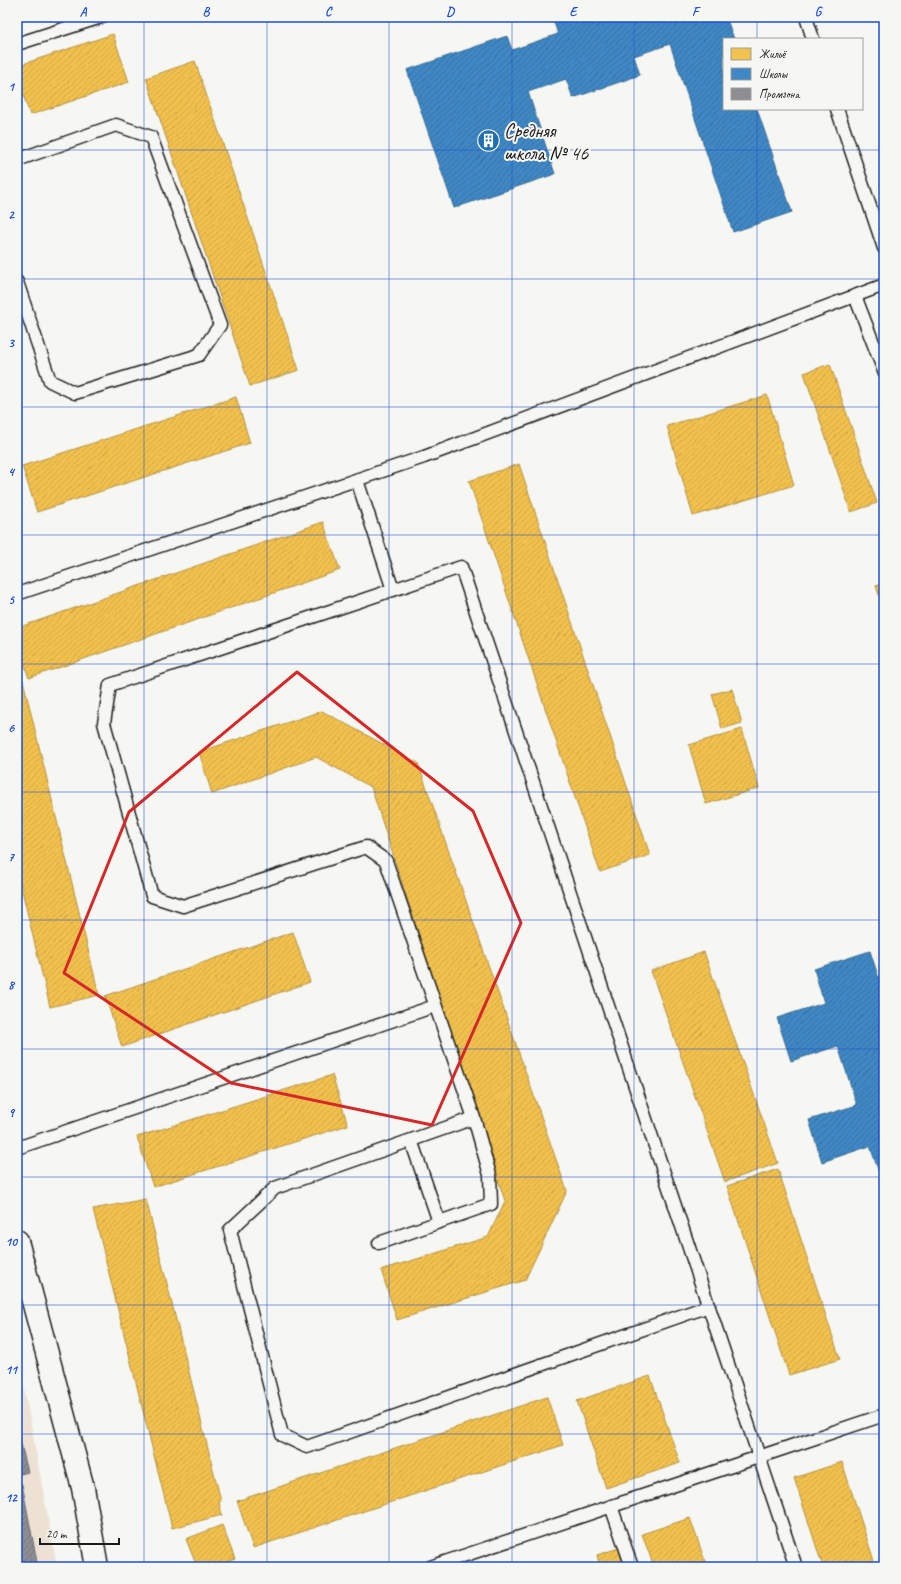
<svg xmlns="http://www.w3.org/2000/svg" width="901" height="1584" viewBox="0 0 901 1584" font-family="Caveat,sans-serif">
	<style>
		.built { fill: #ece1d2 }
		.homes { fill: url(#homes-hatch); stroke: #b2903f }
		.schools { fill: url(#schools-hatch); stroke: #346892 }
		.industry { fill: url(#industry-hatch); stroke: #6b6b6f }
		.lines { fill: none; stroke-linecap: round; stroke-linejoin: round }
		.lane-casing { stroke: #1c1c1c; stroke-width: 15 }
		.secondary-casing { stroke: #1c1c1c; stroke-width: 25 }
		.lane { stroke: #f6f6f2; stroke-width: 12 }
		.secondary { stroke: #f6f6f2; stroke-width: 22 }
		.marked { fill: none; stroke: #d62828; stroke-width: 3; stroke-linejoin: round }
		.grid { fill: none; stroke: #1d4ed8; stroke-width: 1; stroke-opacity: 0.55 }
		.labels { text-anchor: middle; stroke-width: 4; stroke-linejoin: round; paint-order: stroke }
		.poi-label { font-size: 20px; fill: #1c1c1c; stroke: #f6f6f2; text-anchor: start }
		.neatline { fill: none; stroke: #1d4ed8; stroke-width: 1.5 }
		.grid-label { font-size: 13px; text-anchor: middle; font-weight: bold; fill: #1d4ed8 }
	</style>
	<defs>
		<pattern id="homes-hatch" width="6" height="6" patternUnits="userSpaceOnUse"><rect width="6" height="6" fill="#f2c14e"/><path d="M-1 1l2-2M0 6l6-6M5 7l2-2" fill="none" stroke="#cfa544"/></pattern>
		<pattern id="schools-hatch" width="6" height="6" patternUnits="userSpaceOnUse"><rect width="6" height="6" fill="#3f88c5"/><path d="M-1 1l2-2M0 6l6-6M5 7l2-2" fill="none" stroke="#346e9f"/></pattern>
		<pattern id="industry-hatch" width="6" height="6" patternUnits="userSpaceOnUse"><rect width="6" height="6" fill="#8d8d92"/><path d="M-1 1l2-2M0 6l6-6M5 7l2-2" fill="none" stroke="#727276"/></pattern>
	</defs>
	<rect width="100%" height="100%" fill="#f6f6f2"/>
	<filter id="ink" filterUnits="userSpaceOnUse"><feTurbulence type="fractalNoise" baseFrequency=".025" numOctaves="2"/><feDisplacementMap in="SourceGraphic" scale="8" xChannelSelector="R" yChannelSelector="G"/><feConvolveMatrix kernelMatrix="1 2 1 2 8 2 1 2 1" color-interpolation-filters="sRGB"/></filter>
	<g filter="url(#ink)">
		<!-- built -->
		<path class="built" d="M 17,1358 L 23,1382 L 57,1567 L 17,1567 Z"/>
		<!-- homes -->
		<path class="homes" d="M 113,34 L 129,82 L 30,115 L 17,76 L 17,66 Z
			M 195,61 L 299,370 L 250,386 L 146,78 Z
			M 830,364 L 877,503 L 851,512 L 804,373 Z
			M 767,395 L 794,485 L 693,516 L 667,426 Z
			M 236,397 L 250,443 L 37,512 L 22,466 Z
			M 519,464 L 650,855 L 600,872 L 469,481 Z
			M 323,522 L 340,570 L 29,678 L 17,642 L 17,628 Z
			M 884,583 L 884,610 L 876,586 Z
			M 23,680 L 99,995 L 50,1007 L 17,870 L 17,681 Z
			M 732,689 L 742,723 L 722,729 L 712,694 Z
			M 322,711 L 418,763 L 567,1191 L 525,1280 L 397,1320 L 381,1270 L 488,1237 L 505,1201 L 371,787 L 316,757 L 212,794 L 199,752 Z
			M 742,729 L 759,788 L 706,804 L 689,745 Z
			M 293,932 L 310,982 L 122,1047 L 105,996 Z
			M 704,952 L 778,1163 L 725,1182 L 651,971 Z
			M 332,1075 L 348,1125 L 153,1187 L 137,1137 Z
			M 778,1169 L 840,1359 L 789,1375 L 727,1186 Z
			M 146,1199 L 221,1501 L 219,1502 L 222,1515 L 172,1528 L 93,1209 Z
			M 650,1376 L 680,1463 L 606,1488 L 577,1401 Z
			M 547,1397 L 563,1445 L 253,1548 L 237,1501 Z
			M 842,1462 L 876,1567 L 823,1567 L 794,1478 Z
			M 690,1518 L 707,1567 L 654,1567 L 642,1534 Z
			M 222,1525 L 235,1559 L 214,1567 L 197,1567 L 186,1539 Z
			M 619,1548 L 625,1567 L 600,1567 L 597,1555 Z"/>
		<!-- schools -->
		<path class="schools" d="M 552,17 L 620,17 L 623,24 L 643,17 L 726,17 L 734,39 L 724,39 L 724,109 L 757,109 L 792,212 L 733,232 L 670,44 L 634,56 L 640,75 L 573,98 L 566,79 L 528,92 L 555,174 L 454,208 L 407,70 L 507,36 L 512,50 L 558,34 Z
			M 870,951 L 881,985 L 884,984 L 884,1180 L 882,1181 L 870,1146 L 822,1162 L 809,1120 L 857,1105 L 838,1046 L 791,1061 L 777,1018 L 824,1003 L 814,969 Z"/>
		<!-- industry -->
		<path class="industry" d="M 17,1428 L 28,1472 L 17,1475 Z
			M 22,1484 L 38,1567 L 19,1567 L 17,1558 L 17,1485 Z"/>
		<g class="lines">
			<defs>
				<path id="lane" d="M 806,17 L 813,39
					M 17,44 L 101,17
					M 837,109 L 884,248
					M 17,160 L 116,125 L 151,137 L 220,325 L 199,355 L 75,393 L 50,381 L 17,282
					M 855,296 L 884,371
					M 357,480 L 393,590
					M 17,594 L 424,457 L 884,285
					M 474,1118 L 275,1188 L 230,1230 L 282,1435 L 307,1447 L 709,1306
					M 411,1140 L 439,1222
					M 17,1148 L 435,1006
					M 379,1243 L 491,1204 L 490,1175 L 474,1118 L 386,861 L 366,847 L 183,906 L 152,896 L 104,723 L 110,685 L 461,567 L 796,1567
					M 611,1506 L 632,1567
					M 430,1567 L 884,1415"/>
				<path id="secondary" d="M 17,1241 L 83,1488 L 97,1567"/>
			</defs>
			<!-- lane casing -->
			<use href="#lane" class="lane-casing"/>
			<!-- secondary casing -->
			<use href="#secondary" class="secondary-casing"/>
			<!-- lane -->
			<use href="#lane" class="lane"/>
			<!-- secondary -->
			<use href="#secondary" class="secondary"/>
		</g>
	</g>
	<!-- marked area -->
	<path class="marked" d="M 297,672 L 473,811 L 521,923 L 432,1125 L 231,1083 L 64,973 L 129,812 Z"/>
	<!-- grid -->
	<path class="grid" d="M 144,17 L 144,1567M 267,17 L 267,1567M 389,17 L 389,1567M 512,17 L 512,1567M 634,17 L 634,1567M 757,17 L 757,39M 757,109 L 757,1567M 17,150 L 884,150M 17,279 L 884,279M 17,407 L 884,407M 17,535 L 884,535M 17,664 L 884,664M 17,792 L 884,792M 17,920 L 884,920M 17,1049 L 884,1049M 17,1177 L 884,1177M 17,1305 L 884,1305M 17,1434 L 884,1434"/>
	<!-- icons -->
	<defs>
		<symbol id="building-disc" viewBox="-11 -11 22 22"><circle r="9.5" fill="#1f6fb2" stroke="#f6f6f2"/><path d="M-4-6H4V6H1V3H-1V6H-4ZM-2.5-4.3h1.7v1.8h-1.7ZM.8-4.3h1.7v1.8H.8ZM-2.5-1h1.7V.8h-1.7ZM.8-1h1.7V.8H.8Z" fill="#fff"/></symbol>
	</defs>
	<g fill-rule="evenodd">
		<use href="#building-disc" x="476" y="128" width="25" height="25"/>
	</g>
	<g class="labels">
		<!-- poi labels -->
		<g class="poi-label">
			<text x="504" y="137">Средняя<tspan x="504" dy="23">школа № 46</tspan></text>
		</g>
	</g>
	<!-- margin -->
	<rect width="901" height="1584" fill="none" stroke="#f6f6f2" stroke-width="44"/>
	<!-- legend -->
	<rect x="723" y="38" width="140" height="72" fill="#f6f6f2" stroke="#9f9f9c"/>
	<rect x="731" y="48" width="20" height="12" fill="#f2c14e" stroke="#9f9f9c"/>
	<text x="759" y="58" font-size="12" fill="#1c1c1c">Жильё</text>
	<rect x="731" y="68" width="20" height="12" fill="#3f88c5" stroke="#9f9f9c"/>
	<text x="759" y="78" font-size="12" fill="#1c1c1c">Школы</text>
	<rect x="731" y="88" width="20" height="12" fill="#8d8d92" stroke="#9f9f9c"/>
	<text x="759" y="98" font-size="12" fill="#1c1c1c">Промзона</text>
	<!-- scale -->
	<path d="M40 1538v6h79v-6" fill="none" stroke="#1c1c1c" stroke-width="2"/>
	<text x="46" y="1538" font-size="12" fill="#1c1c1c" stroke="#f6f6f2" stroke-width="3" paint-order="stroke">20 m</text>
	<rect x="22" y="22" width="857" height="1540" class="neatline"/>
	<g class="grid-label">
		<text x="83" y="16">A</text>
		<text x="206" y="16">B</text>
		<text x="328" y="16">C</text>
		<text x="450" y="16">D</text>
		<text x="573" y="16">E</text>
		<text x="695" y="16">F</text>
		<text x="818" y="16">G</text>
		<text x="11" y="91">1</text>
		<text x="11" y="219">2</text>
		<text x="11" y="347">3</text>
		<text x="11" y="476">4</text>
		<text x="11" y="604">5</text>
		<text x="11" y="732">6</text>
		<text x="11" y="861">7</text>
		<text x="11" y="989">8</text>
		<text x="11" y="1117">9</text>
		<text x="11" y="1246">10</text>
		<text x="11" y="1374">11</text>
		<text x="11" y="1502">12</text>
	</g>
</svg>
